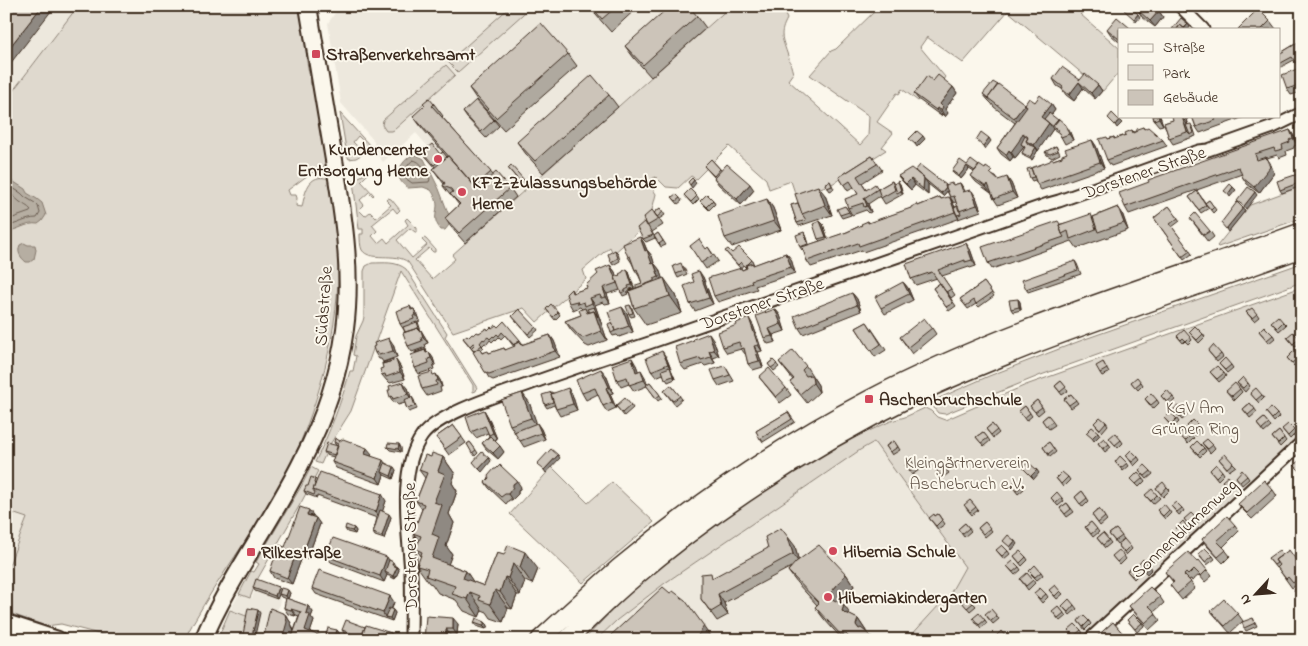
<svg xmlns="http://www.w3.org/2000/svg" width="1308" height="646" viewBox="0 0 1308 646" font-family="'Indie Flower',sans-serif">
	<style>
		.built { fill: #ede8dd }
		.green { fill: #dfd9ce; stroke: #8d8276 }
		.water { fill: #b6aea2; stroke: #85796d }
		.lines { fill: none; stroke-linecap: round; stroke-linejoin: round }
		.shore { stroke: #6c5f53; stroke-width: 1 }
		.street-casing { stroke: #3b2a1e; stroke-width: 15 }
		.secondary-casing { stroke: #3b2a1e; stroke-width: 20 }
		.primary-casing { stroke: #3b2a1e; stroke-width: 21 }
		.street { stroke: #fbf7ec; stroke-width: 11 }
		.secondary { stroke: #fbf7ec; stroke-width: 16 }
		.primary { stroke: #fbf7ec; stroke-width: 18 }
		.wall { fill: #afa99f; stroke: #3b2a1e; fill-rule: evenodd }
		.shaded-wall { fill: #8f8982; stroke: #3b2a1e }
		.building { fill: #ccc4b9; stroke: #3b2a1e }
		.poi-dot { fill: #d1495b; stroke: #fbf7ec; stroke-width: 2 }
		.labels { text-anchor: middle; stroke-width: 4; stroke-linejoin: round; paint-order: stroke }
		.poi-label { font-size: 18px; font-weight: bold; fill: #3b2a1e; stroke: #fbf7ec; text-anchor: start }
		.street-label { font-size: 18px; fill: #3b2a1e; stroke: #fbf7ec }
		.park-label { font-size: 18px; fill: #64564a; stroke: #fbf7ec }
	</style>
	<rect width="100%" height="100%" fill="#fbf7ec"/>
	<filter id="ink" filterUnits="userSpaceOnUse"><feTurbulence type="fractalNoise" baseFrequency=".02" numOctaves="2"/><feDisplacementMap in="SourceGraphic" scale="10" xChannelSelector="R" yChannelSelector="G"/><feConvolveMatrix kernelMatrix="1 2 1 2 8 2 1 2 1" color-interpolation-filters="sRGB"/></filter>
	<g filter="url(#ink)">
		<!-- built -->
		<path class="built" d="M 6,6 L 78,6 L 6,100 Z
			M 340,6 L 731,6 L 516,197 L 436,169 L 424,155 L 431,150 L 416,133 L 383,162 L 372,148 L 374,145 L 374,141 L 341,103 L 328,23 Z
			M 874,442 L 965,567 L 951,592 L 907,640 L 596,640 L 617,620 L 665,583 L 860,450 Z
			M 6,511 L 27,518 L 6,573 Z
			M 258,582 L 281,590 L 278,597 L 280,598 L 280,600 L 271,640 L 245,640 L 249,617 L 230,610 L 239,594 L 252,598 Z"/>
		<!-- green -->
		<path class="green" d="M 78,6 L 300,6 L 308,55 L 306,56 L 311,85 L 313,86 L 326,165 L 308,175 L 288,190 L 290,195 L 296,195 L 297,198 L 296,206 L 302,207 C 305,193 308,172 329,179 C 334,212 339,247 338,281 C 335,355 307,444 267,508 C 239,552 208,593 184,640 L 122,640 L 61,624 L 46,626 L 6,612 L 6,573 L 27,518 L 6,511 L 6,100 Z
			M 511,6 L 532,6 L 458,72 L 448,62 Z
			M 731,6 L 781,6 L 787,19 C 779,34 782,38 787,53 C 790,60 791,67 793,73 L 788,80 L 860,145 L 868,136 L 869,116 L 810,75 L 831,51 L 836,49 L 880,6 L 1082,6 L 1085,11 L 1080,14 L 1119,48 L 1119,72 L 1103,91 L 1008,11 L 963,63 L 927,37 L 920,47 L 945,77 L 938,87 L 931,83 L 918,101 L 902,89 L 899,94 L 897,93 L 877,122 L 893,133 L 882,147 L 886,150 L 832,184 L 796,196 L 791,181 L 769,189 L 766,179 L 729,146 L 696,179 L 691,176 L 678,188 L 666,187 L 656,177 L 653,178 L 650,185 L 656,194 L 652,210 L 656,216 L 613,254 L 610,247 L 583,270 L 586,279 L 537,322 L 524,308 L 453,332 L 408,262 C 395,252 370,262 362,250 C 360,246 360,239 360,234 L 363,234 L 363,229 L 359,229 L 353,181 L 357,178 L 367,173 L 368,174 L 361,181 L 374,195 L 373,196 L 369,192 L 360,200 L 364,205 L 359,210 L 365,216 L 370,212 L 376,218 L 391,205 L 386,200 L 388,198 L 391,199 L 400,210 L 397,213 L 393,208 L 372,225 L 377,231 L 372,236 L 378,243 L 384,238 L 388,243 L 408,225 L 405,220 L 407,218 L 417,228 L 417,232 L 415,232 L 410,228 L 397,240 L 412,258 L 427,245 L 422,240 L 424,238 L 426,239 L 435,249 L 435,252 L 433,252 L 429,248 L 415,260 L 432,279 L 455,259 L 452,255 Z
			M 446,65 L 455,75 L 394,130 L 392,131 L 386,131 L 382,125 L 383,120 Z
			M 340,113 L 372,148 L 368,151 L 363,144 L 364,142 L 358,136 L 353,142 L 359,148 L 361,146 L 366,152 L 356,158 L 349,159 L 347,155 Z
			M 1302,186 L 1302,218 L 1218,247 L 1217,246 L 1250,205 Z
			M 372,263 C 384,263 396,261 406,269 L 447,333 L 445,337 L 477,388 L 476,391 L 473,392 L 473,385 L 401,271 L 351,411 L 329,446 L 321,464 L 315,462 C 330,432 341,403 350,371 L 353,371 L 356,356 L 353,355 L 356,336 L 363,321 L 364,317 L 364,271 L 366,266 Z
			M 1302,263 L 1302,282 L 1041,375 L 945,414 L 938,413 L 934,408 L 934,402 L 937,399 L 989,376 L 1085,339 Z
			M 1302,287 L 1302,438 L 1084,640 L 907,640 L 951,592 L 965,567 L 874,442 L 860,450 L 665,583 L 617,620 L 596,640 L 584,640 L 632,589 L 696,537 L 816,455 L 891,421 L 905,417 L 925,408 L 931,411 L 937,417 L 945,420 L 1026,385 Z
			M 311,467 L 318,471 L 302,501 L 257,580 L 250,598 L 239,594 L 251,571 L 254,572 L 259,564 L 256,562 L 302,485 Z
			M 552,467 L 588,503 L 612,482 L 654,522 L 583,583 L 510,514 Z
			M 230,610 L 249,617 L 245,640 L 217,640 Z"/>
		<!-- water -->
		<path class="water" d="M 415,154 L 424,159 L 439,189 L 450,218 L 449,225 L 445,230 L 441,230 C 433,220 436,217 437,206 C 437,200 434,194 431,190 L 423,187 L 408,188 C 404,185 399,181 399,175 C 398,166 408,156 415,154 Z
			M 6,178 L 14,182 L 25,189 L 27,193 L 37,199 L 42,203 L 46,215 L 42,221 L 38,224 C 26,222 18,231 6,231 Z
			M 24,243 L 28,245 L 35,245 L 36,250 L 34,259 L 30,262 L 26,262 C 20,257 17,252 20,245 Z"/>
		<g class="lines">
			<!-- shore -->
			<path class="shore" d="M 413,160 C 422,161 425,171 430,179 L 429,182 L 412,183 L 405,178 C 403,171 408,164 413,160 Z
				M 6,184 L 21,193 L 25,197 L 35,203 L 38,206 L 40,213 L 37,218 C 25,218 18,225 6,226
				M 6,190 C 12,194 15,198 20,202 C 24,205 28,206 31,210 L 30,212 L 10,219 L 6,220"/>
			<defs>
				<path id="street" d="M 1180,6 L 1203,29
					M 411,640 C 411,618 412,596 411,574 C 409,534 397,471 422,436 C 438,413 505,393 532,383 C 571,369 610,356 649,343 C 782,297 914,250 1048,204 L 1059,201 L 1176,159 L 1199,151 L 1208,150 L 1273,127 L 1302,113
					M 1089,640 L 1302,442"/>
				<path id="secondary" d="M 6,623 L 58,640
					M 203,640 C 229,578 272,522 302,461 C 323,421 339,374 345,329 C 353,269 342,207 332,148 C 324,101 316,54 308,6"/>
				<path id="primary" d="M 540,640 C 566,616 592,592 618,569 C 696,504 779,447 869,400 C 1006,328 1157,285 1302,232
					M 567,640 C 589,619 609,598 632,579 C 720,504 814,444 918,393 C 957,374 998,358 1039,342 C 1126,309 1214,280 1302,248"/>
			</defs>
			<!-- street casing -->
			<use href="#street" class="street-casing"/>
			<!-- secondary casing -->
			<use href="#secondary" class="secondary-casing"/>
			<!-- primary casing -->
			<use href="#primary" class="primary-casing"/>
			<!-- street -->
			<use href="#street" class="street"/>
			<!-- secondary -->
			<use href="#secondary" class="secondary"/>
			<!-- primary -->
			<use href="#primary" class="primary"/>
		</g>
		<!-- wall -->
		<path class="wall" d="M 588,6 L 639,6 L 611,32 Z
			M 721,6 L 731,6 L 725,11 Z
			M 1201,6 L 1214,6 L 1208,13 Z
			M 1138,10 L 1159,11 L 1163,17 L 1155,27 L 1142,17 Z
			M 697,16 L 706,28 L 651,77 L 634,58 L 625,46 Z
			M 1270,21 L 1276,29 L 1238,29 Z
			M 1107,29 L 1119,29 L 1119,42 L 1111,35 Z
			M 1302,40 L 1302,65 L 1298,66 L 1294,60 L 1279,68 L 1279,54 Z
			M 568,54 L 577,66 L 504,130 L 477,100 L 469,88 Z
			M 1302,67 L 1302,92 L 1291,95 L 1287,89 Z
			M 1053,79 L 1080,80 L 1098,85 L 1102,91 L 1095,99 L 1083,88 L 1074,101 L 1066,95 L 1062,89 L 1057,86 Z
			M 933,81 L 953,87 L 957,93 L 945,109 L 948,113 L 945,117 L 942,114 L 941,116 L 919,100 L 914,94 Z
			M 983,94 L 1025,104 L 1035,102 L 1051,104 L 1055,110 L 1051,115 L 1069,130 L 1073,140 L 1065,144 L 1059,133 L 1053,129 L 1038,150 L 1032,160 L 1024,156 L 1022,153 L 1025,148 L 1024,147 L 1015,158 L 1013,157 L 1010,161 L 1001,154 L 997,148 L 1015,123 L 994,107 L 992,104 L 988,100 Z
			M 609,95 L 618,107 L 543,173 L 526,154 L 517,142 Z
			M 434,104 L 443,116 L 442,117 L 493,175 L 510,188 L 516,197 L 465,243 L 451,227 L 445,218 L 459,205 L 452,196 L 450,195 L 443,186 L 444,184 L 433,169 L 435,167 L 422,152 L 440,154 L 443,152 L 422,128 L 413,116 Z
			M 463,112 L 494,120 L 499,126 L 486,138 L 467,118 Z
			M 1153,116 L 1160,116 L 1163,125 L 1159,126 L 1154,120 Z
			M 1186,116 L 1188,123 L 1187,124 L 1187,125 L 1193,127 L 1196,136 L 1173,144 L 1169,138 L 1164,123 Z
			M 1192,116 L 1247,116 L 1200,133 L 1196,127 Z
			M 1143,127 L 1144,129 L 1163,140 L 1167,146 L 1111,166 L 1107,160 L 1108,139 L 1114,137 L 1115,139 L 1126,135 L 1132,130 L 1134,132 L 1137,131 Z
			M 1290,130 L 1294,136 L 1297,145 L 1294,146 L 1294,148 L 1286,151 L 1287,155 L 1279,158 L 1277,155 L 1267,158 L 1270,163 L 1274,173 L 1259,193 L 1247,184 L 1243,178 L 1242,174 L 1129,214 L 1125,207 Z
			M 1092,140 L 1096,146 L 1104,168 L 1041,190 L 1037,184 L 1035,180 L 1032,181 L 1030,178 L 1053,160 L 1062,157 L 1067,153 Z
			M 1056,146 L 1060,154 L 1052,158 L 1047,155 L 1045,152 Z
			M 872,156 L 882,170 L 862,183 L 866,190 L 878,189 L 892,181 L 894,184 L 900,184 L 903,194 L 885,204 L 880,196 L 868,204 L 871,212 L 869,213 L 866,210 L 852,215 L 848,208 L 858,194 L 854,187 L 848,191 L 839,177 Z
			M 711,159 L 721,170 L 754,190 L 741,205 L 719,185 L 714,178 L 715,178 L 704,166 Z
			M 967,165 L 996,177 L 998,180 L 1011,183 L 1017,198 L 998,205 L 994,199 L 991,192 L 991,193 L 976,182 L 971,176 L 974,172 L 969,169 L 961,179 L 954,174 L 952,171 Z
			M 508,168 L 524,180 L 526,183 L 523,186 Z
			M 915,171 L 946,185 L 954,185 L 960,183 L 965,192 L 976,197 L 981,211 L 863,252 L 862,250 L 811,267 L 807,261 L 803,249 L 802,250 L 800,247 L 806,235 L 809,245 L 820,241 L 818,239 L 820,221 L 823,224 L 828,239 L 847,232 L 862,225 L 868,221 L 869,223 L 918,206 L 940,197 L 941,199 L 950,198 L 955,207 L 958,206 L 956,202 L 954,203 L 950,197 L 947,191 L 943,196 L 928,184 L 928,195 L 915,185 L 911,190 L 903,182 L 898,176 Z
			M 1300,177 L 1302,181 L 1302,186 L 1282,193 L 1280,190 Z
			M 830,181 L 834,189 L 830,191 L 825,184 Z
			M 1197,191 L 1209,208 L 1201,213 L 1189,197 Z
			M 684,195 L 697,196 L 699,199 L 693,205 Z
			M 825,195 L 832,215 L 799,226 L 797,223 L 791,205 Z
			M 672,197 L 680,198 L 682,201 L 678,204 Z
			M 767,199 L 773,208 L 781,230 L 732,247 L 725,238 Z
			M 713,200 L 715,204 L 709,210 L 700,201 Z
			M 1209,200 L 1216,210 L 1213,213 L 1205,203 Z
			M 845,206 L 851,215 L 842,218 L 840,215 Z
			M 1169,206 L 1180,221 L 1172,227 L 1192,254 L 1184,260 L 1154,218 Z
			M 1118,207 L 1122,213 L 1128,230 L 1077,248 L 1072,241 L 992,269 L 988,263 L 1061,224 L 1093,217 Z
			M 660,208 L 665,215 L 659,219 L 663,225 L 652,232 L 654,236 L 658,233 L 666,245 L 661,247 L 655,237 L 655,238 L 646,242 L 643,239 L 645,221 Z
			M 1190,218 L 1210,231 L 1214,237 L 1208,242 Z
			M 640,237 L 644,243 L 647,250 L 652,256 L 654,263 L 659,269 L 662,278 L 676,295 L 682,313 L 646,325 L 634,308 L 629,292 L 627,293 L 628,294 L 623,296 L 620,290 L 607,294 L 610,303 L 605,304 L 603,302 L 595,305 L 607,340 L 589,347 L 585,345 L 571,330 L 565,321 L 581,315 L 582,309 L 580,307 L 573,310 L 569,303 L 571,289 L 573,293 L 587,288 L 610,265 L 615,272 L 616,277 L 629,272 L 634,288 L 630,289 L 630,290 L 636,288 L 642,283 L 639,276 L 635,270 L 632,263 L 628,257 Z
			M 690,246 L 706,249 L 708,247 L 718,261 L 706,269 Z
			M 970,249 L 976,266 L 970,268 L 969,267 L 942,276 L 955,295 L 951,298 L 937,278 L 916,285 L 911,279 Z
			M 615,250 L 618,253 L 620,261 L 613,265 L 611,262 Z
			M 725,251 L 752,260 L 754,265 L 786,253 L 791,259 L 795,273 L 755,286 L 757,289 L 718,302 L 714,296 L 740,268 ZM 743,265 L 746,268 L 742,270 L 741,268 Z
			M 1075,261 L 1077,264 L 1081,274 L 1028,292 L 1026,289 Z
			M 683,266 L 687,274 L 678,278 L 676,274 Z
			M 703,277 L 713,304 L 695,311 L 690,304 L 694,282 Z
			M 903,282 L 908,288 L 913,300 L 885,314 L 881,308 Z
			M 984,282 L 994,296 L 979,307 L 976,304 L 968,309 L 960,299 Z
			M 940,283 L 956,306 L 949,311 L 933,288 Z
			M 852,293 L 857,299 L 861,311 L 803,334 L 799,328 Z
			M 1018,299 L 1020,302 L 1021,310 L 1013,312 L 1011,309 Z
			M 630,305 L 632,308 L 635,316 L 631,317 L 629,314 Z
			M 410,306 L 412,309 L 414,309 L 418,315 L 420,321 L 418,322 L 421,331 L 425,337 L 428,343 L 425,344 L 426,347 L 412,352 L 408,346 L 404,330 L 400,324 Z
			M 546,309 L 558,312 L 560,315 L 555,320 Z
			M 775,309 L 780,315 L 785,331 L 773,335 L 776,342 L 768,344 L 764,338 Z
			M 1246,312 L 1257,314 L 1259,317 L 1254,321 Z
			M 627,313 L 633,332 L 619,337 L 617,335 L 613,336 L 611,333 L 612,322 Z
			M 512,316 L 536,327 L 538,330 L 530,337 Z
			M 867,322 L 886,350 L 875,357 L 856,328 Z
			M 1271,322 L 1283,322 L 1286,325 L 1279,331 Z
			M 753,325 L 762,351 L 758,352 L 763,367 L 753,370 L 748,364 L 746,355 L 741,349 L 727,353 L 723,347 Z
			M 498,327 L 520,340 L 522,343 L 521,344 L 521,345 L 550,335 L 554,341 L 560,357 L 493,380 L 489,378 L 474,352 L 463,338 ZM 505,335 L 514,347 L 506,350 L 504,348 L 490,353 L 483,353 L 481,350 L 484,348 L 482,346 L 485,343 L 487,344 L 490,340 L 492,342 L 495,339 L 496,340 L 499,337 L 501,339 Z
			M 932,328 L 936,334 L 912,354 L 900,337 Z
			M 1259,331 L 1273,335 L 1275,338 L 1269,343 Z
			M 1189,332 L 1203,334 L 1205,337 L 1199,343 Z
			M 1177,336 L 1190,337 L 1192,340 L 1188,344 L 1185,341 L 1183,343 Z
			M 1287,337 L 1299,338 L 1301,342 L 1295,347 Z
			M 713,339 L 719,356 L 713,358 L 715,363 L 705,366 L 703,364 L 685,370 L 680,364 Z
			M 393,344 L 397,357 L 383,362 L 381,359 L 379,359 L 375,353 Z
			M 1208,351 L 1221,354 L 1223,357 L 1217,362 Z
			M 428,352 L 433,358 L 435,365 L 433,366 L 434,369 L 419,374 L 415,368 Z
			M 666,357 L 675,379 L 668,382 L 663,374 L 656,377 L 651,371 Z
			M 1299,357 L 1302,360 L 1294,366 L 1287,358 Z
			M 394,360 L 400,366 L 405,379 L 390,383 L 388,381 L 387,381 L 382,375 L 383,368 Z
			M 773,360 L 779,367 L 774,371 L 768,364 Z
			M 779,362 L 806,366 L 818,385 L 819,392 L 807,403 L 790,382 L 793,380 Z
			M 1103,362 L 1109,373 L 1102,376 L 1100,373 Z
			M 1219,364 L 1231,365 L 1233,368 L 1227,373 Z
			M 636,365 L 638,371 L 645,377 L 647,384 L 650,382 L 662,398 L 658,401 L 647,386 L 634,391 L 629,384 L 621,387 L 617,380 Z
			M 725,366 L 734,381 L 719,386 L 715,380 Z
			M 1210,372 L 1224,373 L 1226,376 L 1219,382 Z
			M 435,375 L 440,380 L 442,387 L 440,387 L 441,391 L 427,396 L 422,389 Z
			M 606,375 L 613,393 L 610,394 L 616,408 L 607,412 L 603,406 L 598,394 L 586,400 L 582,393 Z
			M 759,377 L 786,388 L 791,395 L 780,403 Z
			M 1061,381 L 1068,391 L 1062,395 L 1055,386 Z
			M 1131,382 L 1141,382 L 1143,385 L 1138,390 Z
			M 1237,383 L 1248,383 L 1250,386 L 1245,392 Z
			M 671,385 L 682,399 L 675,405 L 664,391 Z
			M 408,388 L 411,397 L 412,397 L 414,400 L 417,409 L 409,412 L 407,409 L 405,403 L 398,405 L 396,402 L 394,403 L 390,397 Z
			M 1240,389 L 1242,392 L 1234,400 L 1226,391 Z
			M 522,393 L 529,402 L 536,423 L 541,429 L 545,439 L 524,447 L 510,425 Z
			M 552,393 L 572,394 L 577,410 L 560,416 L 556,409 L 554,405 L 547,408 L 545,405 Z
			M 1250,393 L 1262,395 L 1264,398 L 1259,403 Z
			M 1071,394 L 1078,403 L 1071,408 L 1064,399 Z
			M 1161,396 L 1173,397 L 1175,400 L 1169,405 Z
			M 1145,399 L 1157,400 L 1159,403 L 1153,409 Z
			M 1037,400 L 1044,410 L 1038,415 L 1030,406 Z
			M 1250,403 L 1257,412 L 1250,418 L 1243,409 Z
			M 631,405 L 633,408 L 624,416 L 616,406 Z
			M 1025,406 L 1032,416 L 1026,421 L 1019,411 Z
			M 484,410 L 488,417 L 497,439 L 494,440 L 504,452 L 498,459 L 486,449 L 482,443 L 489,436 L 488,433 L 476,438 L 471,432 Z
			M 1173,410 L 1185,413 L 1187,416 L 1182,420 Z
			M 788,412 L 795,422 L 763,442 L 756,431 Z
			M 1266,412 L 1277,414 L 1279,417 L 1274,422 Z
			M 1048,415 L 1055,425 L 1049,429 L 1042,420 Z
			M 1164,418 L 1177,419 L 1179,422 L 1173,428 Z
			M 1264,418 L 1271,427 L 1264,433 L 1257,424 Z
			M 1106,422 L 1108,425 L 1102,432 L 1094,423 Z
			M 992,424 L 999,433 L 993,438 L 986,429 Z
			M 453,425 L 466,443 L 449,455 L 436,437 Z
			M 1187,426 L 1200,427 L 1202,430 L 1196,436 Z
			M 1282,429 L 1294,430 L 1296,433 L 1290,439 Z
			M 1279,431 L 1286,441 L 1280,447 L 1272,437 Z
			M 983,432 L 990,441 L 984,446 L 976,437 Z
			M 1179,434 L 1191,435 L 1194,438 L 1188,444 Z
			M 1109,438 L 1121,440 L 1123,443 L 1118,448 Z
			M 340,441 L 372,454 L 371,456 L 385,463 L 396,470 L 393,479 L 384,475 L 381,484 L 336,468 L 332,462 L 334,457 L 326,455 L 324,452 L 336,446 L 334,442 Z
			M 894,441 L 900,450 L 892,455 L 886,446 Z
			M 470,442 L 478,453 L 475,456 L 467,444 Z
			M 1049,442 L 1056,452 L 1050,457 L 1043,447 Z
			M 1098,443 L 1109,444 L 1111,447 L 1105,452 Z
			M 1202,443 L 1213,445 L 1215,448 L 1210,453 Z
			M 399,444 L 401,448 L 401,452 L 390,450 L 387,447 Z
			M 1191,447 L 1204,448 L 1206,451 L 1200,457 Z
			M 1126,455 L 1138,457 L 1140,460 L 1134,466 Z
			M 431,457 L 443,457 L 455,474 L 452,483 L 457,491 L 449,514 L 454,523 L 446,546 L 452,554 L 448,564 L 466,571 L 473,582 L 484,586 L 497,553 L 538,569 L 532,584 L 525,581 L 520,595 L 517,595 L 512,609 L 508,608 L 503,622 L 491,618 L 487,612 L 482,610 L 479,617 L 464,611 L 456,600 L 438,593 L 432,584 L 429,583 L 417,566 L 421,556 L 416,549 L 419,541 L 413,533 L 422,509 L 416,501 L 425,478 L 419,470 Z
			M 1219,459 L 1233,463 L 1236,466 L 1229,471 Z
			M 912,461 L 919,470 L 912,475 L 905,465 Z
			M 1115,462 L 1127,463 L 1129,466 L 1123,471 Z
			M 942,464 L 949,473 L 942,478 L 935,468 Z
			M 1139,470 L 1151,471 L 1153,474 L 1147,479 Z
			M 1210,470 L 1222,471 L 1224,474 L 1218,480 Z
			M 1247,476 L 1249,479 L 1242,485 L 1236,477 Z
			M 1068,477 L 1070,480 L 1063,487 L 1056,478 Z
			M 1143,478 L 1145,481 L 1139,487 L 1131,479 Z
			M 315,479 L 316,480 L 386,501 L 382,511 L 391,517 L 384,539 L 375,536 L 373,533 L 377,518 L 317,496 L 317,498 L 306,494 L 304,491 L 308,486 Z
			M 1017,480 L 1024,489 L 1018,494 L 1011,485 Z
			M 1222,481 L 1232,481 L 1234,484 L 1229,489 Z
			M 485,482 L 521,487 L 518,491 L 518,494 L 512,500 L 509,500 L 506,504 L 489,488 Z
			M 1167,487 L 1170,490 L 1163,497 L 1156,488 Z
			M 1273,490 L 1277,496 L 1252,519 L 1243,510 L 1238,504 Z
			M 1082,491 L 1089,501 L 1083,507 L 1075,497 Z
			M 1145,495 L 1157,495 L 1160,498 L 1153,504 Z
			M 1051,498 L 1062,498 L 1064,501 L 1058,506 Z
			M 970,500 L 978,510 L 972,515 L 966,508 Z
			M 1067,503 L 1074,512 L 1067,517 L 1060,508 Z
			M 1171,506 L 1182,508 L 1184,511 L 1179,515 Z
			M 1099,509 L 1107,520 L 1100,526 L 1092,515 Z
			M 309,510 L 320,524 L 307,559 L 302,557 L 292,584 L 274,578 L 270,571 Z
			M 1157,510 L 1169,510 L 1171,513 L 1165,519 Z
			M 938,514 L 945,524 L 938,529 L 929,518 L 935,516 Z
			M 1184,519 L 1197,519 L 1199,522 L 1193,529 Z
			M 985,522 L 992,531 L 985,537 L 978,528 Z
			M 1091,522 L 1099,532 L 1093,537 L 1085,527 Z
			M 965,523 L 971,531 L 964,537 L 958,529 Z
			M 1235,525 L 1239,531 L 1223,547 L 1230,556 L 1223,563 L 1206,545 L 1202,539 Z
			M 354,528 L 356,531 L 355,534 L 347,532 L 345,529 Z
			M 1176,528 L 1188,528 L 1191,531 L 1184,537 Z
			M 1116,529 L 1124,539 L 1117,544 L 1109,534 Z
			M 1103,533 L 1111,543 L 1105,548 L 1097,538 Z
			M 1118,545 L 1130,546 L 1132,549 L 1126,555 Z
			M 795,546 L 798,560 L 846,574 L 854,586 L 841,603 L 851,616 L 858,619 L 866,631 L 866,632 L 874,640 L 843,640 L 824,619 L 815,607 L 817,605 L 797,583 L 788,571 L 791,567 L 724,603 L 728,615 L 717,621 L 701,599 L 714,577 Z
			M 996,550 L 1008,551 L 1010,554 L 1004,559 Z
			M 1283,554 L 1302,568 L 1302,601 L 1294,590 L 1296,588 L 1295,586 L 1292,588 L 1277,567 L 1276,568 L 1268,558 Z
			M 326,556 L 389,560 L 393,562 L 395,566 L 397,567 L 399,570 L 395,579 L 387,575 L 384,582 L 331,562 Z
			M 1014,556 L 1026,557 L 1028,560 L 1022,566 Z
			M 1112,556 L 1124,556 L 1126,559 L 1120,565 Z
			M 1213,556 L 1215,559 L 1207,565 L 1200,557 Z
			M 1197,562 L 1207,570 L 1212,576 L 1205,582 L 1199,575 L 1192,581 L 1191,579 L 1189,580 L 1195,588 L 1182,600 L 1170,585 L 1173,582 L 1165,572 Z
			M 1007,566 L 1019,567 L 1021,570 L 1015,575 Z
			M 1139,569 L 1141,572 L 1134,579 L 1127,571 Z
			M 1041,572 L 1043,575 L 1037,580 L 1031,574 Z
			M 1020,579 L 1033,580 L 1035,583 L 1028,590 Z
			M 278,587 L 280,590 L 290,593 L 288,599 L 308,606 L 313,612 L 311,617 L 314,621 L 310,632 L 325,638 L 337,630 L 341,636 L 340,640 L 294,640 L 292,637 L 291,640 L 263,640 L 285,614 L 291,623 L 294,631 L 299,616 L 296,615 L 295,616 L 288,614 L 284,608 L 286,599 L 281,597 L 279,594 L 277,599 L 255,591 L 253,588 Z
			M 312,588 L 394,602 L 392,609 L 393,610 L 395,613 L 392,621 L 316,594 Z
			M 1049,590 L 1060,591 L 1063,594 L 1057,599 Z
			M 1034,593 L 1046,594 L 1048,597 L 1042,603 Z
			M 967,596 L 976,606 L 970,611 L 964,604 Z
			M 1160,597 L 1164,603 L 1154,612 L 1160,620 L 1149,630 L 1129,606 Z
			M 1074,605 L 1077,609 L 1070,615 L 1062,606 Z
			M 1058,606 L 1066,616 L 1060,621 L 1054,614 Z
			M 1211,611 L 1238,614 L 1243,621 L 1230,633 L 1216,617 Z
			M 997,616 L 999,619 L 993,624 L 987,617 Z
			M 1253,618 L 1257,626 L 1246,631 L 1244,628 Z
			M 985,620 L 987,623 L 981,628 L 975,621 Z
			M 1127,620 L 1142,623 L 1144,626 L 1137,632 Z
			M 1078,621 L 1089,621 L 1091,624 L 1085,630 Z
			M 485,622 L 488,625 L 486,629 L 476,626 L 474,623 Z
			M 1113,622 L 1128,640 L 1093,640 Z
			M 458,624 L 457,635 L 450,635 L 450,640 L 424,640 Z
			M 365,627 L 391,633 L 395,640 L 357,640 L 346,636 L 342,630 Z
			M 1068,630 L 1081,630 L 1083,633 L 1076,639 Z"/>
		<!-- shaded-wall -->
		<path class="shaded-wall" d="M 42,6 L 55,6 L 6,69 L 6,52 Z
			M 1204,6 L 1214,6 L 1208,13 Z
			M 1159,11 L 1163,17 L 1155,27 L 1150,21 Z
			M 1138,14 L 1140,17 L 1136,22 L 1134,19 Z
			M 1188,24 L 1190,27 L 1189,29 L 1184,29 Z
			M 1079,82 L 1083,88 L 1074,101 L 1069,95 Z
			M 1098,85 L 1102,91 L 1095,99 L 1091,93 Z
			M 953,87 L 957,93 L 945,109 L 948,113 L 945,117 L 941,110 L 940,104 Z
			M 1025,104 L 1032,113 L 1021,127 L 1014,118 Z
			M 1051,104 L 1055,110 L 1046,122 L 1041,117 Z
			M 937,108 L 942,114 L 941,116 L 936,110 Z
			M 1158,116 L 1160,116 L 1163,125 L 1159,118 Z
			M 1184,116 L 1186,116 L 1188,123 L 1184,117 Z
			M 1182,117 L 1187,124 L 1190,134 L 1190,135 L 1187,132 Z
			M 1119,120 L 1122,123 L 1117,128 L 1115,125 Z
			M 1049,123 L 1053,129 L 1038,151 L 1034,145 Z
			M 1065,124 L 1069,130 L 1073,140 L 1069,134 Z
			M 1290,130 L 1294,136 L 1297,145 L 1293,138 Z
			M 1023,133 L 1027,139 L 1021,144 L 1024,147 L 1015,158 L 1011,152 Z
			M 923,136 L 925,139 L 917,147 L 915,144 Z
			M 989,138 L 991,141 L 985,149 L 983,146 Z
			M 1092,140 L 1096,146 L 1104,168 L 1100,162 Z
			M 1036,147 L 1038,150 L 1032,160 L 1030,157 Z
			M 1009,150 L 1013,157 L 1010,161 L 1006,155 Z
			M 1266,157 L 1270,163 L 1274,173 L 1259,193 L 1254,187 Z
			M 967,166 L 969,169 L 961,179 L 959,176 Z
			M 1007,177 L 1011,183 L 1017,198 L 1012,192 Z
			M 924,178 L 928,184 L 928,195 L 923,189 Z
			M 911,179 L 915,185 L 911,190 L 906,184 Z
			M 694,180 L 696,183 L 692,188 L 690,185 Z
			M 898,181 L 900,184 L 903,194 L 901,191 Z
			M 960,183 L 964,189 L 968,198 L 963,192 Z
			M 750,184 L 754,190 L 741,205 L 737,199 Z
			M 988,184 L 993,190 L 991,193 L 986,187 Z
			M 818,186 L 825,195 L 832,215 L 825,205 Z
			M 947,186 L 949,189 L 943,196 L 941,193 Z
			M 1233,187 L 1236,190 L 1230,197 L 1228,194 Z
			M 972,191 L 976,197 L 981,211 L 977,205 Z
			M 1255,192 L 1257,195 L 1246,209 L 1244,206 Z
			M 864,198 L 868,204 L 871,212 L 867,206 Z
			M 950,198 L 954,205 L 958,215 L 957,215 L 959,219 L 955,212 Z
			M 767,199 L 773,208 L 781,230 L 774,221 Z
			M 1118,207 L 1122,213 L 1128,230 L 1124,223 Z
			M 1243,208 L 1245,211 L 1228,232 L 1226,229 Z
			M 820,221 L 823,224 L 828,240 L 826,237 Z
			M 804,232 L 806,235 L 810,247 L 808,244 Z
			M 640,237 L 644,243 L 649,257 L 645,251 Z
			M 966,243 L 970,249 L 976,266 L 972,260 Z
			M 647,250 L 652,256 L 656,270 L 652,264 Z
			M 786,253 L 791,259 L 795,273 L 791,267 Z
			M 654,263 L 659,269 L 664,283 L 659,277 Z
			M 610,265 L 615,272 L 621,289 L 617,283 Z
			M 627,269 L 629,272 L 634,288 L 632,285 Z
			M 699,271 L 703,277 L 713,304 L 709,298 Z
			M 664,278 L 676,295 L 682,313 L 670,296 Z
			M 903,282 L 908,288 L 913,300 L 909,294 Z
			M 603,288 L 607,294 L 610,303 L 606,297 Z
			M 852,293 L 857,299 L 861,311 L 857,305 Z
			M 590,298 L 595,305 L 607,340 L 601,331 L 594,311 L 594,307 L 592,303 Z
			M 1018,299 L 1020,302 L 1021,310 L 1019,307 Z
			M 622,307 L 627,313 L 633,332 L 629,326 Z
			M 414,309 L 418,315 L 420,321 L 416,315 Z
			M 775,309 L 780,315 L 785,331 L 781,324 Z
			M 749,318 L 753,325 L 762,351 L 758,345 Z
			M 769,329 L 773,335 L 776,342 L 772,336 Z
			M 421,330 L 425,337 L 428,343 L 423,337 Z
			M 709,333 L 713,339 L 719,356 L 714,350 Z
			M 550,335 L 554,341 L 560,357 L 555,351 Z
			M 389,338 L 393,344 L 397,357 L 393,351 Z
			M 754,346 L 758,352 L 763,367 L 759,361 Z
			M 662,351 L 666,357 L 675,379 L 668,364 Z
			M 709,351 L 713,358 L 715,363 L 711,357 Z
			M 429,352 L 433,358 L 435,365 L 431,358 Z
			M 632,358 L 636,365 L 641,378 L 636,372 Z
			M 396,360 L 400,366 L 405,379 L 400,372 Z
			M 601,369 L 606,375 L 613,393 L 609,387 Z
			M 641,370 L 645,377 L 648,386 L 644,380 Z
			M 436,374 L 440,380 L 442,387 L 438,380 Z
			M 812,376 L 818,385 L 819,392 L 813,383 Z
			M 403,382 L 408,388 L 412,401 L 408,394 Z
			M 568,388 L 572,394 L 577,410 L 573,404 Z
			M 606,388 L 610,394 L 616,408 L 612,402 Z
			M 522,393 L 529,402 L 538,427 L 531,418 Z
			M 484,410 L 488,417 L 497,439 L 493,433 Z
			M 537,423 L 541,429 L 545,439 L 541,433 Z
			M 1098,432 L 1100,435 L 1094,441 L 1092,438 Z
			M 399,444 L 401,448 L 401,452 L 398,449 Z
			M 500,446 L 504,452 L 498,459 L 493,453 Z
			M 367,448 L 372,454 L 370,460 L 365,454 Z
			M 558,455 L 560,458 L 546,473 L 544,470 Z
			M 443,457 L 455,474 L 452,483 L 457,491 L 449,514 L 454,523 L 446,546 L 452,554 L 444,576 L 432,558 L 432,534 L 438,471 Z
			M 489,458 L 491,461 L 482,472 L 479,469 Z
			M 383,460 L 387,466 L 382,472 L 384,475 L 381,484 L 377,478 Z
			M 394,467 L 396,470 L 393,479 L 391,476 Z
			M 1037,470 L 1039,473 L 1034,479 L 1031,476 Z
			M 517,481 L 521,487 L 518,491 L 518,494 L 512,500 L 508,494 L 513,484 Z
			M 382,494 L 386,501 L 380,519 L 376,512 Z
			M 309,510 L 313,516 L 307,515 Z
			M 389,514 L 391,517 L 384,539 L 382,536 Z
			M 316,518 L 320,524 L 307,559 L 303,553 Z
			M 354,528 L 356,531 L 355,534 L 352,531 Z
			M 788,537 L 795,546 L 799,563 L 793,554 Z
			M 1015,541 L 1017,544 L 1012,550 L 1010,547 Z
			M 297,551 L 302,557 L 292,584 L 287,578 Z
			M 525,552 L 538,569 L 532,584 L 520,567 Z
			M 387,557 L 391,563 L 385,572 L 387,575 L 384,582 L 380,576 Z
			M 513,564 L 525,581 L 520,595 L 508,578 Z
			M 1150,566 L 1152,569 L 1147,574 L 1144,571 Z
			M 397,567 L 399,570 L 395,579 L 393,576 Z
			M 466,571 L 478,589 L 463,578 Z
			M 846,574 L 854,586 L 837,608 L 828,596 Z
			M 505,577 L 517,595 L 512,609 L 500,592 Z
			M 278,587 L 281,590 L 277,599 L 275,596 Z
			M 288,590 L 290,593 L 288,599 L 286,596 Z
			M 495,590 L 508,608 L 503,622 L 490,604 Z
			M 470,592 L 482,610 L 479,617 L 467,599 Z
			M 718,594 L 724,603 L 728,615 L 721,606 Z
			M 390,596 L 394,602 L 388,618 L 385,617 L 383,613 Z
			M 844,605 L 852,617 L 850,623 L 842,611 Z
			M 308,606 L 313,612 L 311,617 L 314,621 L 309,636 L 305,630 L 306,613 Z
			M 291,609 L 296,615 L 295,616 L 291,610 Z
			M 691,609 L 710,636 L 707,640 L 695,640 Z
			M 258,610 L 260,613 L 254,640 L 251,640 Z
			M 393,610 L 395,613 L 392,621 L 390,618 Z
			M 285,614 L 291,623 L 294,632 L 291,640 L 282,640 Z
			M 453,618 L 458,624 L 457,635 L 453,629 Z
			M 858,619 L 866,631 L 864,637 L 856,625 Z
			M 485,622 L 488,625 L 486,629 L 483,626 Z
			M 446,629 L 450,635 L 450,640 L 449,640 L 446,636 Z
			M 337,630 L 341,636 L 340,640 L 334,640 Z
			M 391,633 L 395,640 L 388,640 Z"/>
		<!-- building -->
		<path class="building" d="M 6,6 L 42,6 L 6,52 Z
			M 591,6 L 617,6 L 602,19 Z
			M 670,6 L 689,6 L 697,16 L 643,65 L 625,46 Z
			M 1141,6 L 1153,6 L 1159,11 L 1150,21 L 1138,10 Z
			M 1131,7 L 1138,14 L 1134,19 L 1124,10 Z
			M 1258,9 L 1270,21 L 1262,29 L 1238,29 Z
			M 1117,17 L 1130,28 L 1119,29 L 1119,39 L 1107,29 Z
			M 1181,18 L 1188,24 L 1184,28 L 1180,25 L 1177,29 L 1172,29 Z
			M 541,23 L 568,54 L 496,118 L 469,88 Z
			M 1180,25 L 1185,29 L 1177,29 Z
			M 1302,40 L 1302,60 L 1296,63 L 1292,57 L 1279,64 L 1279,54 Z
			M 1062,67 L 1080,80 L 1085,74 L 1098,85 L 1091,93 L 1079,82 L 1069,95 L 1062,89 L 1063,87 L 1053,79 Z
			M 1302,67 L 1302,84 L 1287,89 L 1282,75 Z
			M 592,75 L 609,95 L 535,161 L 517,142 Z
			M 938,75 L 953,87 L 940,104 L 943,107 L 941,110 L 937,108 L 936,110 L 914,94 L 927,76 L 933,81 Z
			M 993,82 L 998,85 L 988,98 L 983,94 Z
			M 998,84 L 1025,104 L 1014,118 L 988,98 Z
			M 1040,95 L 1051,104 L 1041,117 L 1049,123 L 1034,145 L 1026,141 L 1028,137 L 1023,133 L 1019,141 L 1011,152 L 1009,150 L 1006,155 L 997,148 L 1027,107 L 1025,104 L 1029,98 L 1035,102 Z
			M 429,98 L 434,104 L 432,106 L 491,172 L 475,186 L 413,116 L 425,105 L 423,103 Z
			M 476,100 L 494,120 L 481,132 L 463,112 Z
			M 1049,113 L 1058,120 L 1053,126 L 1056,129 L 1044,119 Z
			M 1112,113 L 1119,120 L 1115,125 L 1108,118 Z
			M 1153,116 L 1158,116 L 1159,118 L 1154,120 Z
			M 1172,116 L 1184,116 L 1182,117 L 1187,132 L 1169,138 L 1164,123 L 1173,120 Z
			M 1192,116 L 1213,116 L 1216,120 L 1196,127 Z
			M 1059,119 L 1065,124 L 1069,134 L 1061,137 L 1057,129 L 1053,126 Z
			M 1191,124 L 1194,133 L 1190,135 L 1186,125 Z
			M 1143,127 L 1144,129 L 1148,127 L 1163,140 L 1107,160 L 1099,139 L 1107,137 L 1108,139 L 1114,137 L 1114,139 L 1126,135 L 1125,133 L 1132,130 L 1133,133 L 1137,131 L 1137,129 Z
			M 1290,130 L 1293,138 L 1289,140 L 1290,142 L 1282,145 L 1283,149 L 1275,151 L 1274,148 L 1255,154 L 1257,160 L 1266,157 L 1270,167 L 1254,187 L 1243,178 L 1239,167 L 1125,207 L 1119,193 L 1149,182 L 1148,180 Z
			M 917,131 L 923,136 L 915,144 L 909,139 Z
			M 981,132 L 989,138 L 983,146 L 976,140 Z
			M 1025,136 L 1028,138 L 1026,141 L 1028,144 L 1036,147 L 1030,157 L 1022,153 L 1025,147 L 1021,144 Z
			M 1092,140 L 1100,162 L 1037,184 L 1031,168 L 1050,161 L 1051,159 L 1053,160 L 1062,157 L 1062,155 L 1067,153 L 1065,149 Z
			M 432,144 L 440,154 L 443,152 L 447,157 L 441,161 L 440,160 L 434,165 L 422,152 Z
			M 1056,146 L 1058,151 L 1050,154 L 1045,152 Z
			M 448,156 L 477,189 L 496,172 L 510,188 L 459,233 L 445,218 L 460,204 L 450,194 L 453,192 L 451,189 L 443,186 L 445,183 L 433,169 Z
			M 872,156 L 877,164 L 857,176 L 866,190 L 875,184 L 878,189 L 892,181 L 895,190 L 881,198 L 878,189 L 864,198 L 867,206 L 864,207 L 863,203 L 848,208 L 845,199 L 858,194 L 850,181 L 844,185 L 839,177 Z
			M 711,159 L 720,169 L 714,176 L 704,166 Z
			M 960,160 L 967,165 L 971,160 L 979,166 L 975,171 L 967,166 L 959,176 L 952,171 Z
			M 727,164 L 750,184 L 737,199 L 714,178 Z
			M 511,165 L 524,180 L 521,183 L 508,168 Z
			M 920,165 L 946,185 L 946,187 L 941,193 L 915,171 Z
			M 979,165 L 985,169 L 986,167 L 992,171 L 990,173 L 998,180 L 1007,177 L 1012,192 L 994,199 L 988,184 L 986,187 L 971,176 Z
			M 911,168 L 924,178 L 923,189 L 911,179 L 906,184 L 898,176 Z
			M 1031,168 L 1034,177 L 1030,178 L 1027,169 Z
			M 1298,174 L 1301,182 L 1280,190 L 1277,181 Z
			M 692,178 L 694,180 L 690,185 L 688,182 Z
			M 830,181 L 832,186 L 827,188 L 825,184 Z
			M 898,181 L 901,191 L 897,193 L 894,184 Z
			M 952,183 L 953,185 L 960,183 L 963,192 L 970,190 L 972,191 L 977,205 L 959,211 L 954,196 L 950,197 L 945,185 Z
			M 1230,184 L 1233,187 L 1228,194 L 1224,191 Z
			M 818,186 L 825,205 L 802,214 L 795,194 Z
			M 1248,187 L 1255,192 L 1244,206 L 1237,201 Z
			M 690,189 L 697,196 L 691,202 L 684,195 Z
			M 1197,191 L 1206,205 L 1199,210 L 1189,197 Z
			M 676,194 L 680,198 L 676,201 L 672,197 Z
			M 707,194 L 713,200 L 706,207 L 700,201 Z
			M 940,197 L 941,199 L 948,197 L 950,198 L 955,212 L 859,246 L 858,243 L 807,261 L 802,247 L 847,232 L 862,225 L 861,224 L 868,221 L 868,223 L 911,208 L 911,207 L 917,204 L 918,206 Z
			M 767,199 L 774,221 L 725,238 L 718,216 Z
			M 1209,200 L 1214,207 L 1211,210 L 1205,203 Z
			M 1237,202 L 1243,208 L 1226,229 L 1221,223 Z
			M 798,203 L 802,214 L 806,220 L 797,223 L 791,205 Z
			M 845,206 L 849,212 L 840,215 L 837,209 Z
			M 958,206 L 961,214 L 957,215 L 954,208 Z
			M 1169,206 L 1178,218 L 1170,224 L 1190,251 L 1182,257 L 1154,218 Z
			M 1118,207 L 1124,223 L 1098,232 L 1093,217 Z
			M 660,208 L 663,212 L 657,217 L 654,213 Z
			M 652,210 L 659,219 L 647,226 L 643,218 Z
			M 1195,213 L 1210,231 L 1204,235 L 1190,218 Z
			M 1091,214 L 1096,229 L 1070,239 L 1068,231 L 1062,234 L 1059,225 Z
			M 645,221 L 653,235 L 643,239 L 637,228 Z
			M 820,221 L 826,237 L 818,239 L 813,224 Z
			M 1058,221 L 1060,224 L 1059,225 L 1062,234 L 1064,237 L 988,263 L 982,247 Z
			M 804,232 L 808,244 L 800,247 L 796,235 Z
			M 658,233 L 663,241 L 659,244 L 654,236 Z
			M 640,237 L 645,251 L 647,250 L 652,264 L 654,263 L 659,277 L 654,279 L 654,281 L 636,288 L 636,285 L 642,283 L 637,269 L 635,270 L 630,256 L 628,257 L 623,244 Z
			M 699,239 L 706,249 L 708,247 L 713,255 L 701,263 L 690,246 Z
			M 966,243 L 972,260 L 965,262 L 965,260 L 938,270 L 951,289 L 946,292 L 932,272 L 911,279 L 906,264 Z
			M 739,247 L 752,260 L 748,264 L 746,265 L 746,266 L 745,267 L 741,262 L 738,265 L 725,251 L 728,249 L 732,253 Z
			M 615,250 L 618,258 L 611,262 L 608,254 Z
			M 786,253 L 791,267 L 751,280 L 752,283 L 714,296 L 708,278 L 741,268 L 742,270 L 747,268 L 746,265 L 753,263 L 753,265 Z
			M 1075,261 L 1078,270 L 1026,289 L 1022,280 Z
			M 681,263 L 684,271 L 676,274 L 673,266 Z
			M 610,265 L 617,283 L 603,288 L 606,297 L 601,298 L 600,295 L 590,298 L 592,303 L 585,306 L 584,302 L 578,304 L 577,301 L 569,303 L 566,294 L 571,289 L 572,293 L 587,288 L 586,285 L 598,274 L 596,271 Z
			M 627,269 L 632,285 L 628,286 L 629,288 L 625,290 L 625,291 L 621,293 L 615,277 L 620,275 L 619,274 L 623,272 L 623,271 Z
			M 699,271 L 709,298 L 690,304 L 684,286 L 694,282 L 691,274 Z
			M 664,278 L 670,296 L 634,308 L 629,291 Z
			M 903,282 L 909,294 L 881,308 L 875,297 Z
			M 984,282 L 992,293 L 976,304 L 974,300 L 966,306 L 960,299 Z
			M 940,283 L 953,303 L 946,307 L 933,288 Z
			M 852,293 L 857,305 L 799,328 L 794,316 Z
			M 1018,299 L 1019,307 L 1011,309 L 1009,300 Z
			M 551,304 L 558,312 L 553,317 L 546,309 Z
			M 630,305 L 633,313 L 629,314 L 626,306 Z
			M 410,306 L 411,310 L 414,309 L 416,315 L 413,316 L 414,319 L 400,324 L 396,311 Z
			M 594,307 L 598,317 L 594,311 L 589,312 L 587,309 Z
			M 622,307 L 629,326 L 615,331 L 608,312 Z
			M 585,308 L 587,313 L 594,311 L 601,331 L 583,338 L 579,336 L 565,321 L 581,315 L 579,310 Z
			M 1252,308 L 1257,314 L 1252,318 L 1246,312 Z
			M 519,309 L 536,327 L 528,334 L 512,316 Z
			M 775,309 L 781,324 L 769,329 L 772,336 L 764,338 L 756,316 Z
			M 1278,316 L 1283,322 L 1277,328 L 1271,322 Z
			M 749,318 L 758,345 L 754,346 L 759,361 L 748,364 L 744,348 L 741,349 L 739,342 L 723,347 L 718,332 L 737,325 L 736,323 Z
			M 924,318 L 932,328 L 908,347 L 900,337 Z
			M 504,321 L 520,340 L 514,345 L 502,332 L 499,336 L 497,334 L 494,337 L 493,336 L 490,339 L 488,337 L 484,340 L 483,339 L 480,343 L 482,345 L 474,351 L 471,348 L 475,344 L 473,343 L 470,346 L 463,338 L 467,335 L 469,337 L 472,334 L 474,335 L 477,332 L 479,333 L 487,328 L 488,330 L 491,327 L 492,328 L 496,325 L 498,327 Z
			M 417,322 L 420,331 L 418,328 L 405,332 L 403,327 Z
			M 612,322 L 615,331 L 611,333 L 608,324 Z
			M 867,322 L 881,344 L 871,351 L 856,328 Z
			M 1195,326 L 1203,334 L 1197,340 L 1189,332 Z
			M 1264,326 L 1273,335 L 1267,340 L 1259,331 Z
			M 418,328 L 419,331 L 421,330 L 423,337 L 421,337 L 422,341 L 408,346 L 403,333 Z
			M 1184,330 L 1190,337 L 1186,341 L 1183,338 L 1181,340 L 1177,336 Z
			M 1293,332 L 1299,338 L 1293,344 L 1287,337 Z
			M 709,333 L 714,350 L 709,351 L 711,357 L 701,360 L 700,358 L 680,364 L 675,347 L 694,340 L 693,339 Z
			M 550,335 L 555,351 L 489,374 L 485,372 L 473,352 L 479,348 L 482,353 L 488,351 L 489,353 L 504,348 L 505,350 L 515,346 L 514,344 L 520,342 L 521,345 Z
			M 389,338 L 393,351 L 379,355 L 377,352 L 375,353 L 373,347 L 375,346 L 374,343 Z
			M 1213,345 L 1221,354 L 1215,359 L 1208,351 Z
			M 426,348 L 427,353 L 425,350 L 415,353 L 415,352 Z
			M 425,350 L 426,353 L 429,352 L 431,358 L 428,359 L 429,363 L 415,368 L 411,355 Z
			M 793,350 L 806,366 L 802,370 L 806,376 L 810,375 L 812,376 L 813,383 L 800,394 L 790,382 L 794,379 L 779,362 Z
			M 662,351 L 668,364 L 651,371 L 646,358 Z
			M 1294,351 L 1299,357 L 1292,363 L 1287,358 Z
			M 632,358 L 636,372 L 641,370 L 644,380 L 629,385 L 627,377 L 617,380 L 612,365 Z
			M 1225,358 L 1231,365 L 1225,370 L 1219,364 Z
			M 393,359 L 393,361 L 382,364 L 382,363 Z
			M 396,360 L 400,372 L 386,377 L 385,374 L 382,375 L 380,369 L 383,368 L 382,364 Z
			M 773,360 L 777,364 L 771,368 L 768,364 Z
			M 1103,362 L 1107,369 L 1100,373 L 1096,366 Z
			M 725,366 L 730,375 L 715,380 L 711,370 Z
			M 1217,366 L 1224,373 L 1217,379 L 1210,372 Z
			M 670,367 L 673,376 L 665,379 L 662,370 Z
			M 769,368 L 786,388 L 776,397 L 759,377 Z
			M 601,369 L 609,387 L 606,388 L 612,402 L 603,406 L 595,388 L 582,393 L 576,380 Z
			M 432,372 L 433,375 L 436,374 L 438,380 L 436,381 L 437,385 L 422,389 L 418,376 Z
			M 1137,377 L 1141,382 L 1135,387 L 1131,382 Z
			M 1243,377 L 1248,383 L 1243,388 L 1237,383 Z
			M 1061,381 L 1066,387 L 1060,392 L 1055,386 Z
			M 403,382 L 408,394 L 393,399 L 392,396 L 390,397 L 388,390 L 390,390 L 389,386 Z
			M 650,382 L 660,395 L 656,398 L 646,385 Z
			M 1235,383 L 1240,389 L 1232,396 L 1226,391 Z
			M 671,385 L 680,396 L 673,401 L 664,391 Z
			M 568,388 L 573,404 L 556,409 L 551,394 Z
			M 1256,388 L 1262,395 L 1256,400 L 1250,393 Z
			M 1167,390 L 1173,397 L 1167,402 L 1161,396 Z
			M 552,392 L 552,393 L 551,394 L 553,402 L 545,405 L 542,395 Z
			M 522,393 L 531,418 L 510,425 L 501,400 Z
			M 1151,393 L 1157,400 L 1151,405 L 1145,399 Z
			M 1071,394 L 1076,400 L 1069,405 L 1064,399 Z
			M 412,397 L 415,406 L 407,409 L 404,400 Z
			M 625,398 L 631,405 L 622,413 L 616,406 Z
			M 1037,400 L 1042,407 L 1035,412 L 1030,406 Z
			M 1250,403 L 1255,409 L 1248,415 L 1243,409 Z
			M 1025,406 L 1030,413 L 1024,418 L 1019,411 Z
			M 1178,406 L 1185,413 L 1180,417 L 1173,410 Z
			M 1271,408 L 1277,414 L 1272,419 L 1266,412 Z
			M 484,410 L 493,433 L 489,435 L 485,426 L 471,432 L 466,417 Z
			M 788,412 L 792,419 L 760,439 L 756,431 Z
			M 1170,412 L 1177,419 L 1171,425 L 1164,418 Z
			M 1048,415 L 1053,421 L 1046,426 L 1042,420 Z
			M 1100,417 L 1106,422 L 1100,429 L 1094,423 Z
			M 1264,418 L 1269,424 L 1262,430 L 1257,424 Z
			M 1193,420 L 1200,427 L 1193,433 L 1187,426 Z
			M 537,423 L 541,433 L 520,441 L 514,432 Z
			M 992,424 L 997,430 L 991,435 L 986,429 Z
			M 1288,424 L 1294,430 L 1288,436 L 1282,429 Z
			M 453,425 L 462,437 L 445,449 L 436,437 Z
			M 1092,427 L 1098,432 L 1092,438 L 1086,433 Z
			M 1185,428 L 1191,435 L 1185,441 L 1179,434 Z
			M 1279,431 L 1284,438 L 1278,444 L 1272,437 Z
			M 983,432 L 988,438 L 981,443 L 976,437 Z
			M 1115,433 L 1121,440 L 1115,445 L 1109,438 Z
			M 490,436 L 500,446 L 493,453 L 482,443 Z
			M 335,438 L 340,441 L 343,439 L 367,448 L 365,454 L 383,460 L 377,478 L 332,462 L 338,444 L 334,442 Z
			M 1104,438 L 1109,444 L 1103,449 L 1098,443 Z
			M 1207,439 L 1213,445 L 1208,449 L 1202,443 Z
			M 894,441 L 898,447 L 890,452 L 886,446 Z
			M 1197,441 L 1204,448 L 1198,454 L 1191,447 Z
			M 470,442 L 476,450 L 472,453 L 467,444 Z
			M 1049,442 L 1054,449 L 1048,454 L 1043,447 Z
			M 327,443 L 338,446 L 335,455 L 324,452 Z
			M 388,443 L 399,444 L 398,449 L 387,447 Z
			M 551,449 L 558,455 L 544,470 L 537,464 Z
			M 1131,450 L 1138,457 L 1132,462 L 1126,455 Z
			M 482,452 L 489,458 L 479,469 L 473,462 Z
			M 432,453 L 443,457 L 438,471 L 445,474 L 434,502 L 442,505 L 432,534 L 439,537 L 432,558 L 466,571 L 463,578 L 484,586 L 497,553 L 504,555 L 508,545 L 525,552 L 520,567 L 513,564 L 508,578 L 505,577 L 500,592 L 495,590 L 490,604 L 479,600 L 480,596 L 470,592 L 467,599 L 452,594 L 455,586 L 426,576 L 428,569 L 417,566 L 422,552 L 416,549 L 421,536 L 413,533 L 424,504 L 416,501 L 427,473 L 419,470 L 425,455 L 431,457 Z
			M 1225,454 L 1233,463 L 1227,468 L 1219,459 Z
			M 1120,456 L 1127,463 L 1121,468 L 1115,462 Z
			M 1302,458 L 1302,473 L 1294,465 Z
			M 912,461 L 916,467 L 910,472 L 905,465 Z
			M 1028,462 L 1037,470 L 1031,476 L 1023,468 Z
			M 385,463 L 394,467 L 391,476 L 382,472 Z
			M 942,464 L 946,470 L 940,475 L 935,468 Z
			M 1216,464 L 1222,471 L 1216,477 L 1210,470 Z
			M 500,465 L 517,481 L 513,484 L 513,487 L 508,494 L 505,494 L 501,497 L 485,482 L 489,478 L 488,476 L 494,469 L 496,469 Z
			M 1145,465 L 1151,471 L 1145,476 L 1139,470 Z
			M 1242,470 L 1247,476 L 1240,482 L 1236,477 Z
			M 320,472 L 382,494 L 376,512 L 313,490 Z
			M 1062,472 L 1068,477 L 1061,484 L 1056,478 Z
			M 1138,472 L 1143,478 L 1136,484 L 1131,479 Z
			M 1228,476 L 1232,481 L 1226,486 L 1222,481 Z
			M 311,477 L 315,479 L 314,483 L 315,484 L 313,490 L 315,493 L 314,495 L 304,491 L 306,486 L 308,486 Z
			M 1017,480 L 1022,486 L 1016,491 L 1011,485 Z
			M 1264,480 L 1273,490 L 1247,513 L 1238,504 Z
			M 1163,482 L 1167,487 L 1161,494 L 1156,488 Z
			M 1152,489 L 1157,495 L 1151,501 L 1145,495 Z
			M 1082,491 L 1087,498 L 1080,504 L 1075,497 Z
			M 1057,492 L 1062,498 L 1056,503 L 1051,498 Z
			M 970,500 L 976,507 L 970,512 L 964,505 Z
			M 1176,502 L 1182,508 L 1177,512 L 1171,506 Z
			M 1067,503 L 1071,509 L 1065,514 L 1060,508 Z
			M 1164,504 L 1169,510 L 1163,516 L 1157,510 Z
			M 300,507 L 309,510 L 307,515 L 316,518 L 303,553 L 297,551 L 287,578 L 270,571 L 279,545 L 285,547 Z
			M 1099,509 L 1105,517 L 1098,523 L 1092,515 Z
			M 380,510 L 389,514 L 382,536 L 373,533 Z
			M 1191,513 L 1197,519 L 1190,526 L 1184,519 Z
			M 934,514 L 935,516 L 938,514 L 942,520 L 936,526 L 929,518 Z
			M 1227,516 L 1235,525 L 1217,541 L 1226,550 L 1218,557 L 1202,539 Z
			M 1183,521 L 1188,528 L 1182,534 L 1176,528 Z
			M 985,522 L 990,528 L 983,534 L 978,528 Z
			M 1091,522 L 1097,529 L 1091,534 L 1085,527 Z
			M 965,523 L 969,528 L 962,534 L 958,529 Z
			M 346,525 L 354,528 L 352,531 L 345,529 Z
			M 781,528 L 788,537 L 793,554 L 718,594 L 721,606 L 711,612 L 701,599 L 701,574 L 711,573 L 712,578 L 768,548 L 765,537 Z
			M 1116,529 L 1122,536 L 1115,541 L 1109,534 Z
			M 1103,533 L 1109,540 L 1103,545 L 1097,538 Z
			M 1008,535 L 1015,541 L 1010,547 L 1003,541 Z
			M 333,538 L 387,557 L 380,576 L 326,556 Z
			M 1124,539 L 1130,546 L 1124,552 L 1118,545 Z
			M 819,545 L 846,574 L 828,596 L 831,599 L 832,599 L 844,605 L 842,611 L 845,614 L 846,613 L 858,619 L 856,625 L 859,629 L 861,628 L 871,636 L 873,640 L 848,640 L 850,638 L 846,634 L 841,635 L 815,607 L 819,603 L 788,571 L 796,562 Z
			M 1002,545 L 1008,551 L 1002,556 L 996,550 Z
			M 1205,548 L 1213,556 L 1205,562 L 1198,554 Z
			M 1119,550 L 1124,556 L 1117,562 L 1112,556 Z
			M 1279,550 L 1283,554 L 1275,560 L 1277,563 L 1274,565 L 1268,558 Z
			M 1289,550 L 1302,568 L 1302,576 L 1293,583 L 1288,577 L 1286,579 L 1277,567 L 1279,565 L 1275,560 Z
			M 1020,551 L 1026,557 L 1020,563 L 1014,556 Z
			M 1188,552 L 1197,562 L 1199,560 L 1207,570 L 1201,576 L 1194,569 L 1188,575 L 1186,573 L 1184,575 L 1191,582 L 1177,594 L 1170,585 L 1174,582 L 1165,572 Z
			M 1143,559 L 1150,566 L 1144,571 L 1138,565 Z
			M 389,560 L 393,562 L 392,565 L 397,567 L 393,576 L 385,572 Z
			M 1013,561 L 1019,567 L 1013,572 L 1007,566 Z
			M 1035,565 L 1041,572 L 1035,577 L 1029,571 Z
			M 1135,565 L 1139,569 L 1132,576 L 1127,571 Z
			M 319,570 L 390,596 L 383,613 L 312,588 Z
			M 1027,573 L 1033,580 L 1026,586 L 1020,579 Z
			M 256,579 L 278,587 L 275,596 L 253,588 Z
			M 1302,584 L 1302,595 L 1299,597 L 1294,590 Z
			M 1055,585 L 1060,591 L 1055,596 L 1049,590 Z
			M 663,587 L 670,593 L 673,591 L 685,600 L 704,626 L 695,640 L 615,640 L 611,635 Z
			M 1150,587 L 1160,597 L 1149,606 L 1156,613 L 1145,623 L 1129,606 Z
			M 281,588 L 288,590 L 286,596 L 279,594 Z
			M 1040,588 L 1046,594 L 1040,599 L 1034,593 Z
			M 967,596 L 973,603 L 967,608 L 961,601 Z
			M 286,598 L 308,606 L 306,613 L 310,615 L 305,630 L 325,638 L 328,628 L 337,630 L 334,640 L 300,640 L 292,637 L 301,612 L 291,609 L 291,610 L 284,608 Z
			M 1069,599 L 1074,605 L 1068,612 L 1062,606 Z
			M 1224,599 L 1238,614 L 1225,626 L 1211,611 Z
			M 1058,606 L 1064,613 L 1058,618 L 1052,611 Z
			M 248,608 L 258,610 L 251,640 L 242,640 Z
			M 270,608 L 285,614 L 287,622 L 282,640 L 263,640 Z
			M 389,608 L 393,610 L 390,618 L 385,617 Z
			M 991,609 L 997,616 L 991,621 L 985,614 Z
			M 979,613 L 985,620 L 979,625 L 973,618 Z
			M 1133,614 L 1142,623 L 1135,629 L 1127,620 Z
			M 1083,615 L 1089,621 L 1083,627 L 1078,621 Z
			M 426,616 L 453,618 L 453,629 L 446,629 L 446,636 L 441,636 L 440,640 L 424,640 Z
			M 476,618 L 485,622 L 483,626 L 474,623 Z
			M 1253,618 L 1255,623 L 1244,628 L 1242,622 Z
			M 346,620 L 365,627 L 362,635 L 364,638 L 342,630 Z
			M 1113,622 L 1125,636 L 1121,640 L 1117,636 L 1112,640 L 1093,640 Z
			M 1075,624 L 1081,630 L 1074,636 L 1068,630 Z
			M 366,625 L 391,633 L 388,640 L 364,640 L 365,636 L 362,635 Z
			M 1001,631 L 1007,638 L 1005,640 L 1000,640 L 996,636 Z"/>
	</g>
	<!-- markers -->
	<g class="poi-dot">
		<rect x="311" y="49" width="10" height="10" rx="2.5"/>
		<circle cx="438" cy="159" r="5"/>
		<circle cx="462" cy="192" r="5"/>
		<rect x="864" y="394" width="10" height="10" rx="2.5"/>
		<circle cx="833" cy="551" r="5"/>
		<rect x="246" y="547" width="10" height="10" rx="2.5"/>
		<circle cx="828" cy="597" r="5"/>
	</g>
	<g class="labels">
		<!-- poi labels -->
		<g class="poi-label">
			<text x="326" y="60">Straßenverkehrsamt</text>
			<text x="428" y="155" text-anchor="end">Kundencenter<tspan x="428" dy="21">Entsorgung Herne</tspan></text>
			<text x="472" y="188">KFZ-Zulassungsbehörde<tspan x="472" dy="21">Herne</tspan></text>
			<text x="879" y="405">Aschenbruchschule</text>
			<text x="843" y="557">Hibernia Schule</text>
			<text x="261" y="558">Rilkestraße</text>
			<text x="838" y="603">Hiberniakindergarten</text>
		</g>
		<!-- street labels -->
		<g class="street-label">
			<text transform="translate(1144 172) rotate(-19)" y="6">Dorstener Straße</text>
			<text transform="translate(762 303) rotate(-19)" y="6">Dorstener Straße</text>
			<text transform="translate(323 306) rotate(-86)" y="6">Südstraße</text>
			<text transform="translate(1184 528) rotate(-43)" y="6">Sonnenblumenweg</text>
			<text transform="translate(410 547) rotate(-91)" y="6">Dorstener Straße</text>
		</g>
		<!-- park labels -->
		<g class="park-label">
			<text x="1195" y="413">KGV Am<tspan x="1195" dy="21">Grünen Ring</tspan></text>
			<text x="967" y="468">Kleingärtnerverein<tspan x="967" dy="21">Aschebruch e.V.</tspan></text>
		</g>
	</g>
	<!-- margin -->
	<rect width="1308" height="646" fill="none" stroke="#fbf7ec" stroke-width="25"/>
	<rect x="12" y="12" width="1283" height="621" fill="none" stroke="#3b2a1e" stroke-width="2" filter="url(#ink)"/>
	<!-- legend -->
	<rect x="1118" y="28" width="162" height="90" fill="#fbf7ec" stroke="#aea59a"/>
	<rect x="1128" y="44" width="25" height="8" fill="#fbf7ec" stroke="#aea59a"/>
	<text x="1163" y="52" font-size="15" fill="#3b2a1e">Straße</text>
	<rect x="1128" y="65" width="25" height="15" fill="#dfd9ce" stroke="#aea59a"/>
	<text x="1163" y="78" font-size="15" fill="#3b2a1e">Park</text>
	<rect x="1128" y="90" width="25" height="15" fill="#ccc4b9" stroke="#aea59a"/>
	<text x="1163" y="102" font-size="15" fill="#3b2a1e">Gebäude</text>
	<!-- north arrow -->
	<g transform="translate(1256 594) rotate(244)" stroke="#fbf7ec" stroke-width="4" paint-order="stroke">
	<path d="M0-4L9 19L0 12L-9 19Z" fill="#3b2a1e"/>
	<text y="-8" font-size="14" font-weight="bold" text-anchor="middle" fill="#3b2a1e">N</text>
	</g>
</svg>
